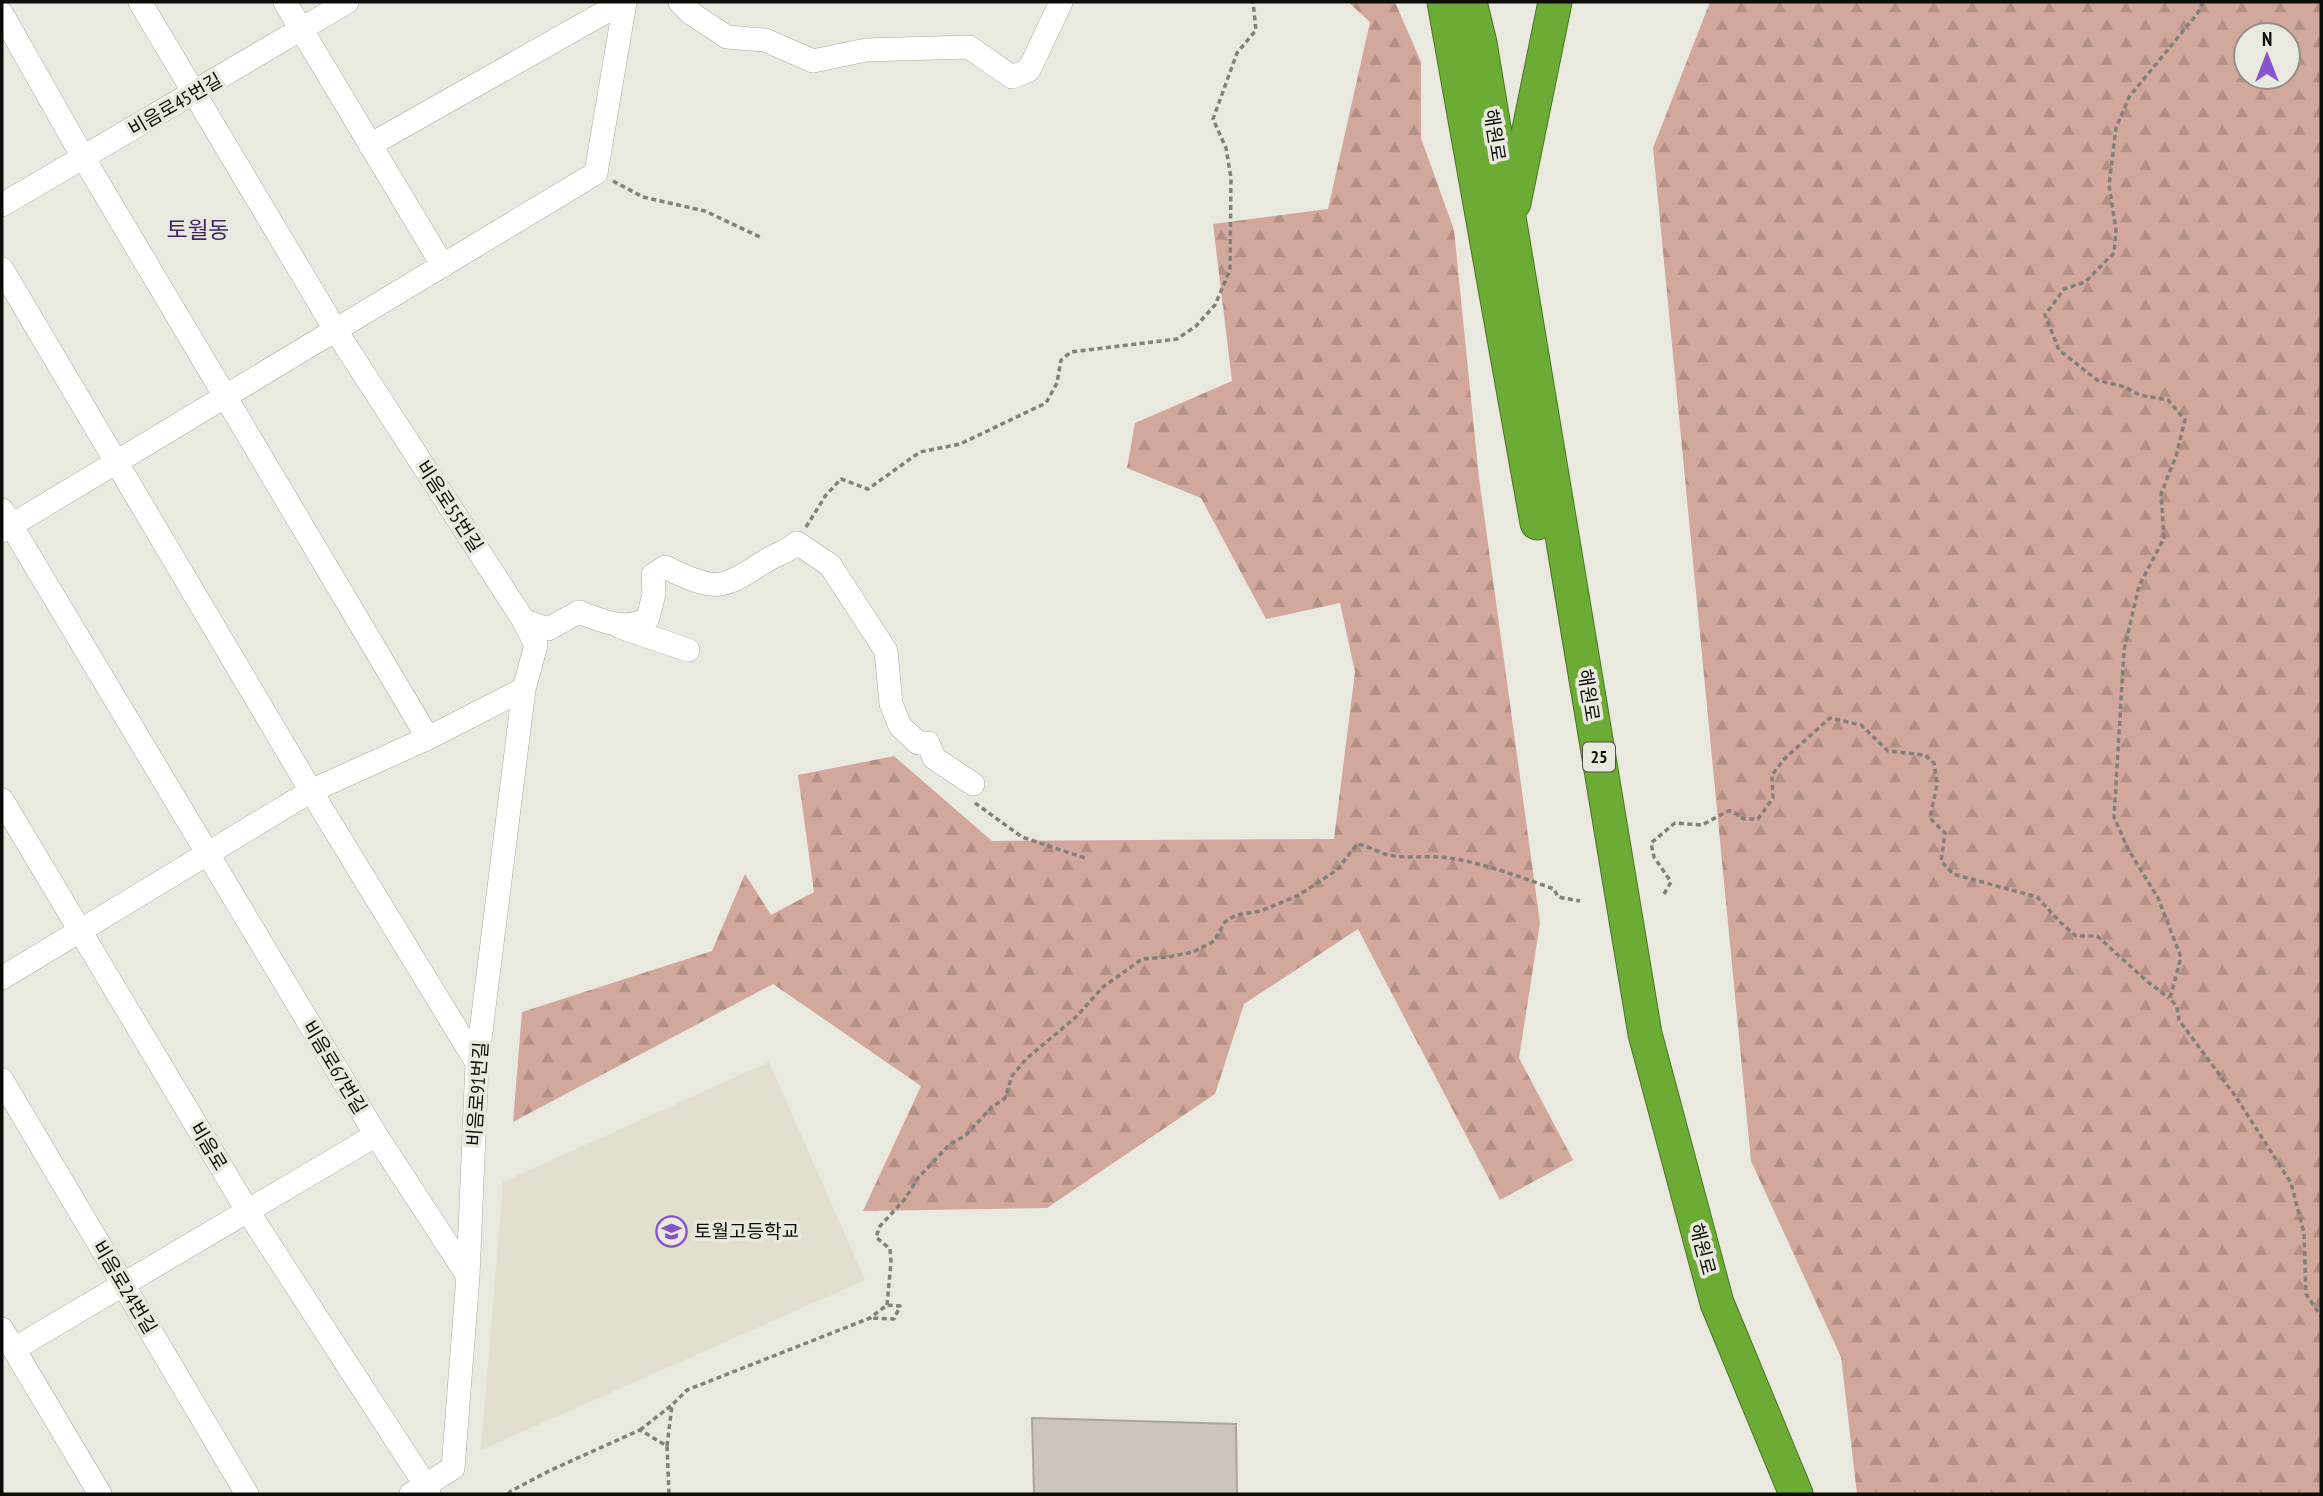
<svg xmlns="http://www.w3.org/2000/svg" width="2323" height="1496" viewBox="0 0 2323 1496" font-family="'PT Sans Narrow','Noto Sans KR',sans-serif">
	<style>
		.built { fill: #e2dfce }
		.forest { fill: url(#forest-firs); fill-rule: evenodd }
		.building { fill: #ccc5bd; stroke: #aba49c; stroke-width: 2 }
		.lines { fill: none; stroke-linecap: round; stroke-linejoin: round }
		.minor-casing { stroke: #abaaa0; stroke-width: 24 }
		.highway-casing { stroke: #4b7425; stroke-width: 35 }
		.path { stroke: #81807a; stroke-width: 3.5; stroke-dasharray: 5 3.5; stroke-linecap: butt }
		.minor { stroke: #fff; stroke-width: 23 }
		.highway { stroke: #6dac34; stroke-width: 33 }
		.labels { text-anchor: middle; stroke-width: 7; stroke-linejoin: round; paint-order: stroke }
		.shield { fill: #eae9df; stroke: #4f4e49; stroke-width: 2 }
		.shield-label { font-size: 18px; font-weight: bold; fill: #0c0c09 }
		.street-label { font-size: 19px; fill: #0c0c09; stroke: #eae9df }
		.poi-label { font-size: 19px; fill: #0c0c09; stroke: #eae9df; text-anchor: start }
		.quarter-label { font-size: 23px; fill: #402963; stroke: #eae9df }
	</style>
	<defs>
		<pattern id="forest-firs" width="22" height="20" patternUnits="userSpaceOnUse" patternTransform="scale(1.75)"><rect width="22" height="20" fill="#d2a89c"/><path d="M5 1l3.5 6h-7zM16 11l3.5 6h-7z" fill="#b38f85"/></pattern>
	</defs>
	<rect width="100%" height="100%" fill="#eae9df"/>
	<!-- built -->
	<path class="built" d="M 769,1062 L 865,1280 L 481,1450 L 503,1182 Z"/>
	<!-- forest -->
	<path class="forest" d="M 1348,2 L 1395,2 L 1421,62 L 1421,138 L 1454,230 L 1479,478 L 1540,923 L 1519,1058 L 1573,1160 L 1500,1200 L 1358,929 L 1244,1004 L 1215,1094 L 1047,1208 L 863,1211 L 921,1086 L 773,984 L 513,1122 L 522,1012 L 712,951 L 745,874 L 771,915 L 814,892 L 798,775 L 894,756 L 992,841 L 1334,839 L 1355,672 L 1340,603 L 1266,619 L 1201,498 L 1127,468 L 1135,423 L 1232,381 L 1213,224 L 1328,209 L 1370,22 Z
		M 1710,2 L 2321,2 L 2321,1494 L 1857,1494 L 1841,1357 L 1751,1161 L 1653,148 ZM 2246,35 L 2288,35 L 2288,77 L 2246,77 Z"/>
	<!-- building -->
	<path class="building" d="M 1032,1418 L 1236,1424 L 1237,1494 L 1034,1494 Z"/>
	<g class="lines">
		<defs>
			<path id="minor" d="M 140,2 L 336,331 L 524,621 L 536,645 L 524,689 L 477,1063 L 468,1276 L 453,1468 L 411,1494
				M 285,2 L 443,266
				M 680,2 L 692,14 L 727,37 L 765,40 L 813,61 L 866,50 L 969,47 L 1012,77 L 1029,70 L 1061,2
				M 2,14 L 83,157 L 428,738
				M 370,145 L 623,2
				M 2,205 L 347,2
				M 2,269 L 311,791 L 477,1063
				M 2,510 L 376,1135 L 468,1276
				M 2,531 L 596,173 L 625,2
				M 524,621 L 548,629 L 579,612 C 601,621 627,632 648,618 L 654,594 L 653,575 L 665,567 C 679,574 704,587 721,584 C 738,581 755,567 769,559 C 779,553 789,551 797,543 L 830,565 L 886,651 L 891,704 L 900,726 L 918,743 L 928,743 L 934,758 L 973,784
				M 620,627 L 688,650
				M 2,800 L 247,1210 L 426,1486 L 429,1494
				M 2,978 L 311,791 L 428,738 L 524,689
				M 2,1080 L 247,1494
				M 2,1329 L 100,1494
				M 14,1349 L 376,1135"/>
			<path id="highway" d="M 1444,2 L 1537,523
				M 1470,2 L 1480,43 L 1645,1034 L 1717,1303 L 1796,1494
				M 1514,203 L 1555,2"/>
		</defs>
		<!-- minor casing -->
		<use href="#minor" class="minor-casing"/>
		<!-- highway casing -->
		<use href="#highway" class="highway-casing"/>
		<!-- path -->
		<path class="path" d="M 2203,2 L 2197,14 L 2129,97 L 2116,128 L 2109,185 L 2116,230 L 2114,253 L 2085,282 L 2064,289 L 2045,315 L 2059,350 L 2097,380 L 2125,387 L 2139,395 L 2168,400 L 2185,420 L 2176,456 L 2161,494 L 2164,538 L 2139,586 L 2124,650 L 2114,817 L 2128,849 L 2158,898 L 2181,957 L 2170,998 L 2177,1007 L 2179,1020 L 2236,1097 L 2291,1183 L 2304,1233 L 2306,1294 L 2321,1316
			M 613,181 L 643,197 L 705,211 L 760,237
			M 806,527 L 826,495 L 841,479 L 868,489 L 920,452 L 960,444 L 1046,403 L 1057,383 L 1061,360 L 1071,352 L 1177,339 L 1196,326 L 1215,305 L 1230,270 L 1231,178 L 1226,148 L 1213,119 L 1237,53 L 1256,30 L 1253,2
			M 975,803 L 1022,837 L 1088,859
			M 1664,894 L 1671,882 L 1654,857 L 1651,843 L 1675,823 L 1702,825 L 1728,811 L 1732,811 L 1744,819 L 1758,819 L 1773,798 L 1772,775 L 1784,759 L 1830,718 L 1861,725 L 1888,751 L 1925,755 L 1934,763 L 1937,784 L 1930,818 L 1945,833 L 1941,861 L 1953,874 L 2037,897 L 2060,922 L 2076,936 L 2097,936 L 2148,982 L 2169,998
			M 887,1305 L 891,1262 L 890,1249 L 876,1237 L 880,1226 L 905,1199 L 918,1178 L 949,1145 L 966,1135 L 991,1108 L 1005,1098 L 1012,1076 L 1026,1059 L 1076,1017 L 1103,987 L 1142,959 L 1168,957 L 1193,952 L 1214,941 L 1225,922 L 1236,915 L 1261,911 L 1299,895 L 1337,870 L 1357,844 C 1368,846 1378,852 1388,855 C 1408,859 1429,855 1449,858 C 1484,863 1520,877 1554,889 L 1558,897 L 1580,901
			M 640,1430 L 672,1405 L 687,1390 L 870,1318 L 887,1305 L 900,1306 L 894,1319 L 870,1318
			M 667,1446 L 672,1405
			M 508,1494 L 511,1491 L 551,1470 L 640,1430 L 667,1446 L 669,1494"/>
		<!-- minor -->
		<use href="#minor" class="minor"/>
		<!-- highway -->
		<use href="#highway" class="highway"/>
	</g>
	<!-- icons -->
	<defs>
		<symbol id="school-ring" viewBox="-11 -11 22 22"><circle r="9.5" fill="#eae9df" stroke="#8654cc" stroke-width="1.5"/><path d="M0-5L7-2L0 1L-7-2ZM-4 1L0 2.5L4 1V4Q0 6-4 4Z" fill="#8654cc"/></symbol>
	</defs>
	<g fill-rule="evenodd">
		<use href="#school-ring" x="654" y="1214" width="35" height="35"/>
	</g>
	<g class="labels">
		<!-- shield labels -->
		<rect class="shield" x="1583" y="742.5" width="32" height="29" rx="5"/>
		<g class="shield-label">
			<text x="1599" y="763">25</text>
		</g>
		<!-- street labels -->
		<g class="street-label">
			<text transform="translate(175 104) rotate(-30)" y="7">비음로45번길</text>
			<text transform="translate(1495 135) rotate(81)" y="7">해원로</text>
			<text transform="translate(450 506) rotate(57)" y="7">비음로55번길</text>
			<text transform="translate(1589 695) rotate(81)" y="7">해원로</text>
			<text transform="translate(335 1067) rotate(59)" y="7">비음로67번길</text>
			<text transform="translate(477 1094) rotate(-86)" y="7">비음로91번길</text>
			<text transform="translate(209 1146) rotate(59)" y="7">비음로</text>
			<text transform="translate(1703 1249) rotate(75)" y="7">해원로</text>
			<text transform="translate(125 1287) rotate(59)" y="7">비음로24번길</text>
		</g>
		<!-- poi labels -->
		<g class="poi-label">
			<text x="694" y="1238">토월고등학교</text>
		</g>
		<!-- quarter labels -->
		<g class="quarter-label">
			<text x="198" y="238">토월동</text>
		</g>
	</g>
	<!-- border -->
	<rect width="2323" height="1496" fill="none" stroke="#0c0c09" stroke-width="7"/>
	<!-- north arrow -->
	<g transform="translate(2267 56)"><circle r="33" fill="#eae9df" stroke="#919189" stroke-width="2"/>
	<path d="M0-5L12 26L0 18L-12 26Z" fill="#8654cc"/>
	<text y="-10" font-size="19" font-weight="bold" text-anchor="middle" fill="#0c0c09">N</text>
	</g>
</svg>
